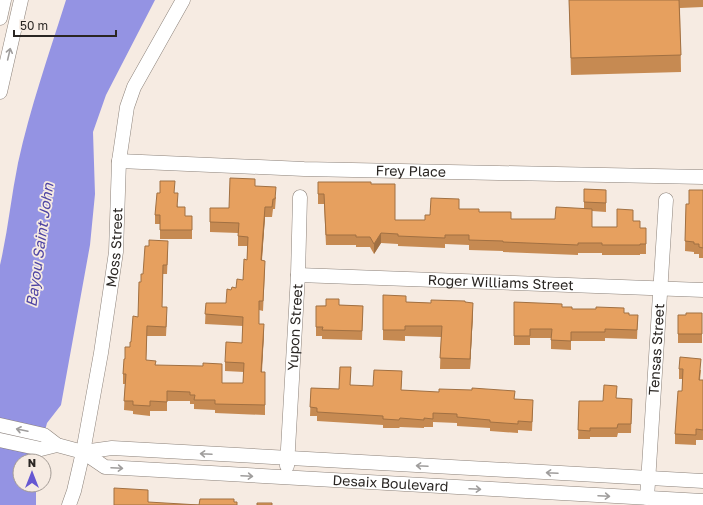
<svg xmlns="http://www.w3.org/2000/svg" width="703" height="505" viewBox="0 0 703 505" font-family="'Golos Text',sans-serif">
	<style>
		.water { fill: #9493e3 }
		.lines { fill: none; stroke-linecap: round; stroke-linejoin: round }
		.minor-casing { stroke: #8c827a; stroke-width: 15 }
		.minor { stroke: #fff; stroke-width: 14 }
		.wall { fill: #c68a52 }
		.shaded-wall { fill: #a17042 }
		.building { fill: #e6a05f; stroke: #a17042 }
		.oneway { stroke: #9f9d9c }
		.labels { text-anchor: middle; stroke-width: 3.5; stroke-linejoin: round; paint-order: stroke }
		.street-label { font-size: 14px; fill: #2a2623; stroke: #f6ebe2 }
		.water-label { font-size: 15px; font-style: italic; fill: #4e44a3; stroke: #f6ebe2 }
	</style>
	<rect width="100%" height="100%" fill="#f6ebe2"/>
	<!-- water -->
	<path class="water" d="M 66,0 L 155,0 L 106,95 L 93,132 L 95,194 L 90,245 L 61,405 L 47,423 L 37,461 L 20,461 L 20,485 L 36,485 L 36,505 L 0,505 L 0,265 C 8,231 11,197 18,163 C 30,108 49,54 66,0 Z"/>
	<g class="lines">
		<defs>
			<g id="minor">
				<path d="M 0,18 L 4,0"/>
				<path d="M 0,92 L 21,0"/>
				<path id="s1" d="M 119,161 L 304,169 L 703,177"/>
				<path id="s2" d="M 298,275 L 703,290"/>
				<path id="s3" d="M 0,425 L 44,435 L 57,445 L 83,452 L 105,467 L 703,501"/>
				<path d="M 0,440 L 41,449 L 57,445"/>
				<path d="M 83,452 L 112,448 L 703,481"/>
				<path id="s4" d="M 287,466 L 298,275 L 300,197"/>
				<path id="s5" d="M 647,498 L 666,200"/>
				<path id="s6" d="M 69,505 L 74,491 L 83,452 L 101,353 L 116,252 L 119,161 L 127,107 L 134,87 L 183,0"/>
			</g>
		</defs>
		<!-- minor casing -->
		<use href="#minor" class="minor-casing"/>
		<!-- minor -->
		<use href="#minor" class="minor"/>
	</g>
	<!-- wall -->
	<path class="wall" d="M 569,0 L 703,0 L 703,7 L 680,8 L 681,72 L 571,75 Z
		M 318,182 L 371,184 L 395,220 L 425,220 L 430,215 L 459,209 L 479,212 L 511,219 L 555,219 L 584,208 L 584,189 L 606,190 L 606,212 L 592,211 L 592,227 L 617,227 L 633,221 L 640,228 L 646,228 L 646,254 L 640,254 L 640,255 L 602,255 L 602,253 L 578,253 L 578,255 L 503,252 L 503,251 L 469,250 L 469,245 L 445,244 L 445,248 L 398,246 L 398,244 L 381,243 L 374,254 L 370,247 L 356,247 L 356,245 L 326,245 L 324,204 L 318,204 Z
		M 255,186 L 276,197 L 275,209 L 273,209 L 272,217 L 265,217 L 262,260 L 265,270 L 263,311 L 259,310 L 259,324 L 264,333 L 262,372 L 265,372 L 265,415 L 215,413 L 215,410 L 194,409 L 194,404 L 190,404 L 190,401 L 167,401 L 167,411 L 150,411 L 150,416 L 133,414 L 133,411 L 124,410 L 125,384 L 123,384 L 123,374 L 125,359 L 130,347 L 138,317 L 141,282 L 143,274 L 168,251 L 167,274 L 163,274 L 162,307 L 167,317 L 166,336 L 147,336 L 146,360 L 156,365 L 222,383 L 243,383 L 244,372 L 225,371 L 225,362 L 242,343 L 243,326 L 205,324 L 206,303 L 226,303 L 231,290 L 236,288 L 243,280 L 247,260 L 247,246 L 238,246 L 238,233 L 210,232 L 210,222 L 229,208 Z
		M 703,190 L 703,258 L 699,258 L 699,254 L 694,254 L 694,252 L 685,251 L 686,204 L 689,204 Z
		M 174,193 L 178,207 L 185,216 L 192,216 L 192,239 L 160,239 L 160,224 L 155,224 L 155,215 Z
		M 383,295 L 406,302 L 431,303 L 465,302 L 473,313 L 470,369 L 440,369 L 441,337 L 405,336 L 405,341 L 383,340 Z
		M 514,302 L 562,307 L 572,309 L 624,313 L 629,315 L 638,315 L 637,339 L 605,338 L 605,341 L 571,341 L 571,350 L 551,349 L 551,338 L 530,338 L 530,345 L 514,345 Z
		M 339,305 L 363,306 L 362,340 L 322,339 L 322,336 L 316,336 L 316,306 Z
		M 702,313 L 702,343 L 678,343 L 678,315 L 686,315 Z
		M 679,369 L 701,370 L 700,380 L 703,380 L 703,440 L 696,440 L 696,445 L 675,444 L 675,434 L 682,391 L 682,379 L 679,379 Z
		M 402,380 L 401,390 L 515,399 L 533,408 L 532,431 L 518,430 L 518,433 L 490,431 L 490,428 L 457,426 L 457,423 L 433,422 L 433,427 L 424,427 L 424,428 L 400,427 L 399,428 L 383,428 L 383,425 L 317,421 L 317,416 L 310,416 L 311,388 L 339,389 L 373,386 Z
		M 617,398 L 632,399 L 631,433 L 618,433 L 617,437 L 590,437 L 590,439 L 578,439 L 579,401 L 603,401 Z"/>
	<!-- shaded-wall -->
	<path class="shaded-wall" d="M 265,207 L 265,217 L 261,270 L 261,260 Z
		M 381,233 L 381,243 L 374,254 L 374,244 Z
		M 473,303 L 473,313 L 470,369 L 470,359 Z
		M 264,324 L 264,333 L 261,381 L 261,372 Z"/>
	<!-- building -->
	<path class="building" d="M 569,0 L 679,0 L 681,55 L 571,58 Z
		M 230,178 L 255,179 L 255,186 L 276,187 L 275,199 L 273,199 L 272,207 L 265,207 L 261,260 L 265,261 L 263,301 L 259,301 L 259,324 L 264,324 L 261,372 L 265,372 L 265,405 L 215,404 L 215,400 L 194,400 L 195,395 L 190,395 L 190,392 L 167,391 L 167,402 L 150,401 L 150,406 L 133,405 L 133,401 L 124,401 L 126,374 L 123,374 L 124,359 L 125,359 L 125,347 L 130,347 L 130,342 L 131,342 L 133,316 L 138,317 L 139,282 L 141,282 L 141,274 L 143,274 L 145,246 L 149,246 L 149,240 L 168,241 L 167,265 L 163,265 L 162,307 L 167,307 L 166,327 L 147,326 L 146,360 L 156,361 L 155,365 L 203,366 L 203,363 L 222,364 L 222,383 L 243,383 L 244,363 L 225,362 L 226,342 L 242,343 L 243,317 L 205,314 L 206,303 L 226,303 L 227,289 L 231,290 L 232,287 L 236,288 L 237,279 L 243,280 L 244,259 L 247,260 L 248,237 L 238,236 L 239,223 L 210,222 L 210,208 L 229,208 Z
		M 160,181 L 175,181 L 174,193 L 178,193 L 177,207 L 185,207 L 185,216 L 192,216 L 192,230 L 160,230 L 160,215 L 155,215 L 157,193 L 160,193 Z
		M 318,182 L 371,182 L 371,184 L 395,184 L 395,220 L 425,220 L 425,215 L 430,215 L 431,198 L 459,199 L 459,209 L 479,209 L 479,212 L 511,212 L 511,219 L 555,219 L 556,207 L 592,209 L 592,227 L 617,227 L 617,209 L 633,210 L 633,221 L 640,221 L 640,228 L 646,228 L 646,244 L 640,244 L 640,245 L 602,245 L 602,243 L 578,243 L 578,245 L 503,242 L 503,241 L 469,240 L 469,235 L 445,235 L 445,238 L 398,236 L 398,234 L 381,233 L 374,244 L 370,237 L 356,237 L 356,235 L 326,235 L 324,194 L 318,194 Z
		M 584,189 L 606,190 L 606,203 L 584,202 Z
		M 689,190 L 703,190 L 703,248 L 699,247 L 699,244 L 694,244 L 694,242 L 685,241 L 686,204 L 689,204 Z
		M 383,295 L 406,296 L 406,302 L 431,303 L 431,300 L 465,301 L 465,302 L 473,303 L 470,359 L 440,358 L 442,326 L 405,326 L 405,330 L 383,330 Z
		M 326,299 L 339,299 L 339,305 L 363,306 L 362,331 L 322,330 L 323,327 L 316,327 L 316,306 L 326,306 Z
		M 514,302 L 562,304 L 562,307 L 572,307 L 572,309 L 596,309 L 596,307 L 624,308 L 624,313 L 629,313 L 629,315 L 638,315 L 637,330 L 605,329 L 605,332 L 571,332 L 571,341 L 551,340 L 552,329 L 530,329 L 530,336 L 514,336 Z
		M 686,313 L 702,313 L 702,334 L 678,334 L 678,315 L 686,315 Z
		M 680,357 L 701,359 L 699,380 L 703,380 L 703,430 L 696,429 L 696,435 L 675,434 L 678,391 L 682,391 L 683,369 L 679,369 Z
		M 340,367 L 351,367 L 350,385 L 373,386 L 374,370 L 402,371 L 401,390 L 439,392 L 439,389 L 472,390 L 472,388 L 515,391 L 514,399 L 533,400 L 532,422 L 518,421 L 518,424 L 490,422 L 490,420 L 457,417 L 457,414 L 433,413 L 433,419 L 424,418 L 424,420 L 400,418 L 399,420 L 383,419 L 383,416 L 317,412 L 317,408 L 310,407 L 311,388 L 339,389 Z
		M 604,385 L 617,386 L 616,398 L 632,399 L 631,424 L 618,424 L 617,428 L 590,428 L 590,431 L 578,430 L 579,401 L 603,401 Z
		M 114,488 L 148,490 L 148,502 L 199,505 L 200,499 L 234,499 L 234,502 L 237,502 L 237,505 L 114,505 Z
		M 257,503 L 272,503 L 272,505 L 257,505 Z"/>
	<!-- one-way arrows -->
	<defs><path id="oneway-shaft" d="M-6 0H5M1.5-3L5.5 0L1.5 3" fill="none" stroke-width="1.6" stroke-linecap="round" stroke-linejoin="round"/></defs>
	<g class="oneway">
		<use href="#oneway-shaft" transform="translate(9 54) rotate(-77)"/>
		<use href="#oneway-shaft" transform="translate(22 430) rotate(-168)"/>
		<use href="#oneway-shaft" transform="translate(206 454) rotate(-177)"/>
		<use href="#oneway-shaft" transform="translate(422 466) rotate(-177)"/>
		<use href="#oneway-shaft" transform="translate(117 468) rotate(3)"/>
		<use href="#oneway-shaft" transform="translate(552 473) rotate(-177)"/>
		<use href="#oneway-shaft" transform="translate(247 476) rotate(3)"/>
		<use href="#oneway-shaft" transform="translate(475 489) rotate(3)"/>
		<use href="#oneway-shaft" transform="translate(604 496) rotate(3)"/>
	</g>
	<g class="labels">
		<!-- street labels -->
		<g class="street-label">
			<text dy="5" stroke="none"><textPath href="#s1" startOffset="292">Frey Place</textPath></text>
			<text dy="5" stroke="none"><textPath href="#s6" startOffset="262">Moss Street</textPath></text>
			<text dy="5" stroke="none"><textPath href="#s2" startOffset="203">Roger Williams Street</textPath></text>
			<text dy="5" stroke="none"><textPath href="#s4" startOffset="139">Yupon Street</textPath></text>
			<text dy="5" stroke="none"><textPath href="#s5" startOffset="149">Tensas Street</textPath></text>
			<text dy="5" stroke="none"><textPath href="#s3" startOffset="401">Desaix Boulevard</textPath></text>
		</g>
		<!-- water labels -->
		<g class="water-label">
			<text transform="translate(40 245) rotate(-82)" y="5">Bayou Saint John</text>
		</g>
	</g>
	<!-- north arrow -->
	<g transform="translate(32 473)"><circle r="19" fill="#f6ebe2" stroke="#a49c96"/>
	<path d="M0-3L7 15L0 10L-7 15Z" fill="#6658d2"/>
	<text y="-6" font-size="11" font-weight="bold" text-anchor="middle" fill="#2a2623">N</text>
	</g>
	<!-- scale -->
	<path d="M14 30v6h102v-6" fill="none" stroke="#2a2623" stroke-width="2"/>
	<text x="20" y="30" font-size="12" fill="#2a2623" stroke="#f6ebe2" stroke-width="3" paint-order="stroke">50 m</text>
</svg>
